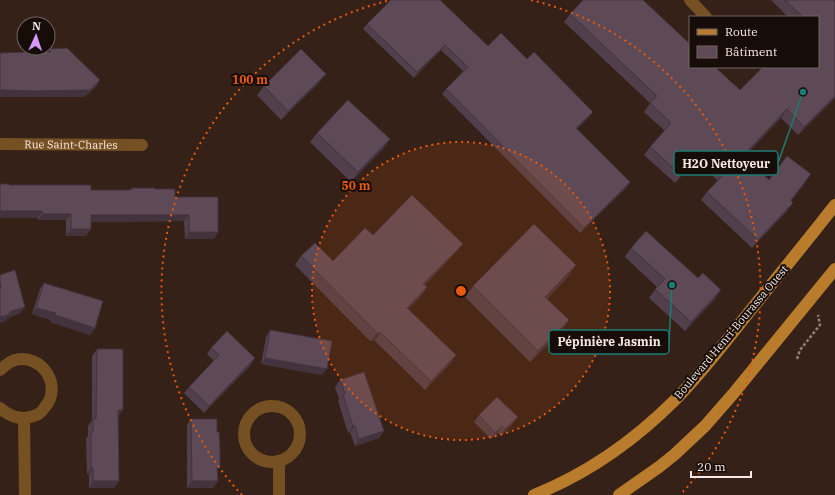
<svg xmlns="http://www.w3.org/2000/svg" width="835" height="495" viewBox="0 0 835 495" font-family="'IBM Plex Serif',serif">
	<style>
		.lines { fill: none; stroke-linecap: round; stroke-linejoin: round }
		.path { stroke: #8f7e76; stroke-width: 2.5; stroke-dasharray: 3 2; stroke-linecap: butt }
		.minor { stroke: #755022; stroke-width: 12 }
		.major { stroke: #b87c2c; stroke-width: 12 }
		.wall { fill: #513f4b }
		.shaded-wall { fill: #42333d }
		.building { fill: #5e4957; stroke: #42333d }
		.ring { fill: none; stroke: #e8590c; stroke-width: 2; stroke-dasharray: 2 4 }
		.labels { text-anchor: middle; stroke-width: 4; stroke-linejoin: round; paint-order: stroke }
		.street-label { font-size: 11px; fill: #f8eae3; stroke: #160d09 }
		.centre { fill: #e8590c; stroke: #160d09; stroke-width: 2 }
		.ring-label { font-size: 12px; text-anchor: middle; font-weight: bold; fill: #e8590c; stroke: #160d09; stroke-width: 4; stroke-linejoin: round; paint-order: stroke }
		.leader { fill: none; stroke: #1b7c74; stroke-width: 1.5 }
		.callout-dot { fill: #1b7c74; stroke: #160d09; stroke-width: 1.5 }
		.callout { fill: #160d09; stroke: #1b7c74; stroke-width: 1.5 }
		.callout-label { font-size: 12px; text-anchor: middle; font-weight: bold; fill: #f8eae3 }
	</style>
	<rect width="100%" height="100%" fill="#352117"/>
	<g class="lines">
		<!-- path -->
		<path class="path" d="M 797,359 L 800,350 L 820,325 L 818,315"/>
		<!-- minor -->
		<g class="minor">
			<path d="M 690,0 L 706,17"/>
			<path id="s1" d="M 0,144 L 142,145"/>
			<path d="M 0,370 C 5,365 9,362 15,360 C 42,353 63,386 45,407 C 42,412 37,416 30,417 C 18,420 9,416 0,408"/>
			<circle cx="272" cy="434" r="28"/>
			<path d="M 24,419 L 25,495"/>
			<path d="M 279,461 L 279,495"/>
		</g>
		<!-- major -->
		<path class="major" d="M 534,495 C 587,474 636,439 676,399 C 703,372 726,341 750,311 C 778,276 807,241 835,205
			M 619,495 L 659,467 L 674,455 L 705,426 L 733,394 L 835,269"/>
	</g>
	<!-- wall -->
	<path class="wall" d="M 389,0 L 440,0 L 488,46 L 527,59 L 589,117 L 577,129 L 630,182 L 626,188 L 580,233 L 442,94 L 446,89 L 463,71 L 441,50 L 414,78 L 363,29 L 367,24 L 390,1 Z
		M 771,0 L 835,0 L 835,98 L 798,135 L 781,118 L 744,157 L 769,180 L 805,183 L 791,201 L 787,211 L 752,248 L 701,200 L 707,192 L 718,181 L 696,160 L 675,183 L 644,155 L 650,147 L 665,131 L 644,112 L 650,103 L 564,22 L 570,14 L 740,90 L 818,17 L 788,17 Z
		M 319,83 L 281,120 L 257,95 L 264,86 Z
		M 317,133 L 390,139 L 383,149 L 351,182 L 310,142 Z
		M 9,185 L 91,190 L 130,190 L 132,188 L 155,189 L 175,197 L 218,232 L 214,239 L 185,239 L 184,221 L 91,222 L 86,236 L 66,236 L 66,220 L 38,220 L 38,218 Z
		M 373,235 L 463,244 L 456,252 L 425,285 L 427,287 L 421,296 L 408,309 L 456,355 L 450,364 L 425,390 L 375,341 L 370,341 L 295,265 L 301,256 L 333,261 Z
		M 631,248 L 715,299 L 685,331 L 649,298 L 657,287 L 625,257 Z
		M 568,277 L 547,299 L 561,332 L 530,362 L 465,297 L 473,286 Z
		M 44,283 L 95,328 L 90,335 L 50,322 L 51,320 L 32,314 L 40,289 Z
		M 270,330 L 322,375 L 261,364 L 266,337 Z
		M 211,348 L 251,365 L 204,413 L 184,393 L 189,387 L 214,361 L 207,354 Z
		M 97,349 L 118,416 L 119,481 L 114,488 L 89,488 L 89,475 L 87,474 L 86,439 L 88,436 L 88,426 L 92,420 L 92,356 Z
		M 340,380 L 384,431 L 379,438 L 355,446 L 350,432 L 348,433 L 338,401 L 339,399 L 335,387 Z
		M 479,415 L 513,423 L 501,436 L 498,433 L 491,439 L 474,422 Z
		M 191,419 L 217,471 L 218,481 L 213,488 L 187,488 L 187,425 Z"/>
	<!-- shaded-wall -->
	<path class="shaded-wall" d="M 445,45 L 441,50 L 414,78 L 417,72 Z
		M 326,74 L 319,83 L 281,120 L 288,111 Z
		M 100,80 L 96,87 L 85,97 L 0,97 L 0,90 Z
		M 835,96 L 835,98 L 798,135 L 804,127 Z
		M 787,109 L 781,118 L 737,164 L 743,156 Z
		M 593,112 L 589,117 L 572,133 L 576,128 Z
		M 390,139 L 383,149 L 351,182 L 358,172 Z
		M 702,152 L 696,160 L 675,183 L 681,175 Z
		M 630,182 L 626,188 L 580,233 L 584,228 Z
		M 793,203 L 787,211 L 752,248 L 758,240 Z
		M 0,211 L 42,211 L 38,218 L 0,218 Z
		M 43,214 L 71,214 L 66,220 L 38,220 Z
		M 91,215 L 189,215 L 184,221 L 86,222 Z
		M 71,229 L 91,229 L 86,236 L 66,236 Z
		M 189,232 L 218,232 L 214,239 L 185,239 Z
		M 463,244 L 456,252 L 417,292 L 423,284 Z
		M 576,265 L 568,277 L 537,308 L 545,297 Z
		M 427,287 L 421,296 L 401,316 L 407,308 Z
		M 721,290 L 715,299 L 685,331 L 691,322 Z
		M 25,307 L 21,313 L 8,318 L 6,321 L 0,323 L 0,317 L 9,312 Z
		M 36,308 L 56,313 L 51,320 L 32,314 Z
		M 55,315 L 95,328 L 90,335 L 50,322 Z
		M 569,320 L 561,332 L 530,362 L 538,351 Z
		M 377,333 L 381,333 L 375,341 L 370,341 Z
		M 456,355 L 450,364 L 425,390 L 431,381 Z
		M 255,358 L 251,365 L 204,413 L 209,406 Z
		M 265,358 L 327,369 L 322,375 L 261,364 Z
		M 118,410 L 123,410 L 118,417 Z
		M 518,417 L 513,423 L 501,436 L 505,429 Z
		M 353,426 L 355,426 L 350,432 L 348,433 Z
		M 502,426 L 498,433 L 491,439 L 495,433 Z
		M 384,431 L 379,438 L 355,446 L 359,439 Z
		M 91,468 L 93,468 L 89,475 L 87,474 Z
		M 93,481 L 119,481 L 114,488 L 89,488 Z
		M 192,481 L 218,481 L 213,488 L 187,488 Z"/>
	<!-- building -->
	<path class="building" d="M 391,0 L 440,0 L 488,46 L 501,33 L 527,59 L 534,52 L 593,112 L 576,128 L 630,182 L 584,228 L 446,89 L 468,67 L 445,45 L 417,72 L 367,24 Z
		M 583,0 L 643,0 L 690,44 L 690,67 L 715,67 L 740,90 L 763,67 L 818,67 L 818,17 L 803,17 L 785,0 L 835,0 L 835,96 L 804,127 L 787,109 L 743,156 L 769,180 L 787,156 L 811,174 L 791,200 L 793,203 L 758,240 L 707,192 L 725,173 L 702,152 L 681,175 L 650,147 L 671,123 L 650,103 L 657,96 L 570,14 Z
		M 67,48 L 100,80 L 90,90 L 35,91 L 0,90 L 0,53 L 31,52 L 31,51 L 50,52 L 50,49 Z
		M 301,49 L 326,74 L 288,111 L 264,86 Z
		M 348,100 L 390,139 L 358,172 L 317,133 Z
		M 0,184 L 9,184 L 9,185 L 91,185 L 91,190 L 131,190 L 132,188 L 154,188 L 155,189 L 175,189 L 175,197 L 218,197 L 218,232 L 189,232 L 189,215 L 91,215 L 91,229 L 71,229 L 71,214 L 43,214 L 42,211 L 0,211 Z
		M 412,195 L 463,244 L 423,284 L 427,287 L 407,308 L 456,355 L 431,381 L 381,333 L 377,333 L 301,256 L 315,243 L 333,261 L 365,228 L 373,235 Z
		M 534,224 L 576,265 L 545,297 L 569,320 L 538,351 L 473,286 Z
		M 646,231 L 698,278 L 703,273 L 721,290 L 691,322 L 655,289 L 665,279 L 631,248 Z
		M 15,270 L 25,307 L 9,312 L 10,314 L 0,317 L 0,288 L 1,287 L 0,282 L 0,275 Z
		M 44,283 L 103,301 L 95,328 L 55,315 L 56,313 L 36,308 Z
		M 270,330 L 332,341 L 327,369 L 265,358 Z
		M 227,331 L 255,358 L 209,406 L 189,387 L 219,355 L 211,348 Z
		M 97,349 L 123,349 L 123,410 L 118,410 L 119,481 L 93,481 L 93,468 L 91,468 L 91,433 L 93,432 L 93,419 L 96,419 Z
		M 364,372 L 384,431 L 359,439 L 355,426 L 353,426 L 348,411 L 343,395 L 345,394 L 340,380 Z
		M 497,397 L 518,417 L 505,429 L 502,426 L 495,433 L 479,415 Z
		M 191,419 L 217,419 L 217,432 L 219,432 L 220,450 L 220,468 L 217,468 L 218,481 L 192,481 Z"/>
	<!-- distance rings -->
	<circle cx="461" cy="291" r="149" fill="#e8590c" fill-opacity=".12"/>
	<g class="ring">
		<circle cx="461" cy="291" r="149"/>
		<path d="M242 495A299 299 0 0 1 391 0M531 0A299 299 0 0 1 680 495"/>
	</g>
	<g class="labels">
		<!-- street labels -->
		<g class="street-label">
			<text dy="4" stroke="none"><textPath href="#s1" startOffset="71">Rue Saint-Charles</textPath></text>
			<text transform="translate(731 332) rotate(-50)" y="4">Boulevard Henri-Bourassa Ouest</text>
		</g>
	</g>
	<circle cx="461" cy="291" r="6" class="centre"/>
	<g class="ring-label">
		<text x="250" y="84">100 m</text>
		<text x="356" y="190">50 m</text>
	</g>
	<!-- callouts -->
	<path class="leader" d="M803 92L778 163M672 285L669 342"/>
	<g class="callout-dot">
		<circle cx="803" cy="92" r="4"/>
		<circle cx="672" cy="285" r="4"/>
	</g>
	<g class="callout">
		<rect x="674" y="151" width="104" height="24" rx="4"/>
		<rect x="549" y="330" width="120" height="24" rx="4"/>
	</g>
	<g class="callout-label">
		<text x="726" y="168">H2O Nettoyeur</text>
		<text x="609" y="346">Pépinière Jasmin</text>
	</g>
	<!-- legend -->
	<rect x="689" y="16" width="130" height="52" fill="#160d09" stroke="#706560"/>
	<rect x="697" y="29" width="20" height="6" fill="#b87c2c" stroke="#706560"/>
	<text x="725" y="36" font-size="12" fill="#f8eae3">Route</text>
	<rect x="697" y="46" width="20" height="12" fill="#5e4957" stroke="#706560"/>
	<text x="725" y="56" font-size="12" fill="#f8eae3">Bâtiment</text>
	<!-- north arrow -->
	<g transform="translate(36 36) rotate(3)"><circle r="19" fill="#160d09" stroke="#706560"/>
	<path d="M0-3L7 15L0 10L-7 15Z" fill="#d69bfa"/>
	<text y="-6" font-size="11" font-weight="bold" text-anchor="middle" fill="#f8eae3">N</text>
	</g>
	<!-- scale -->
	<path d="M691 471v6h60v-6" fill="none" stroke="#f8eae3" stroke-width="2"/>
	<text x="697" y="471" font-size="12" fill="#f8eae3" stroke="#160d09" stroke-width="3" paint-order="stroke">20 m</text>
</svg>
